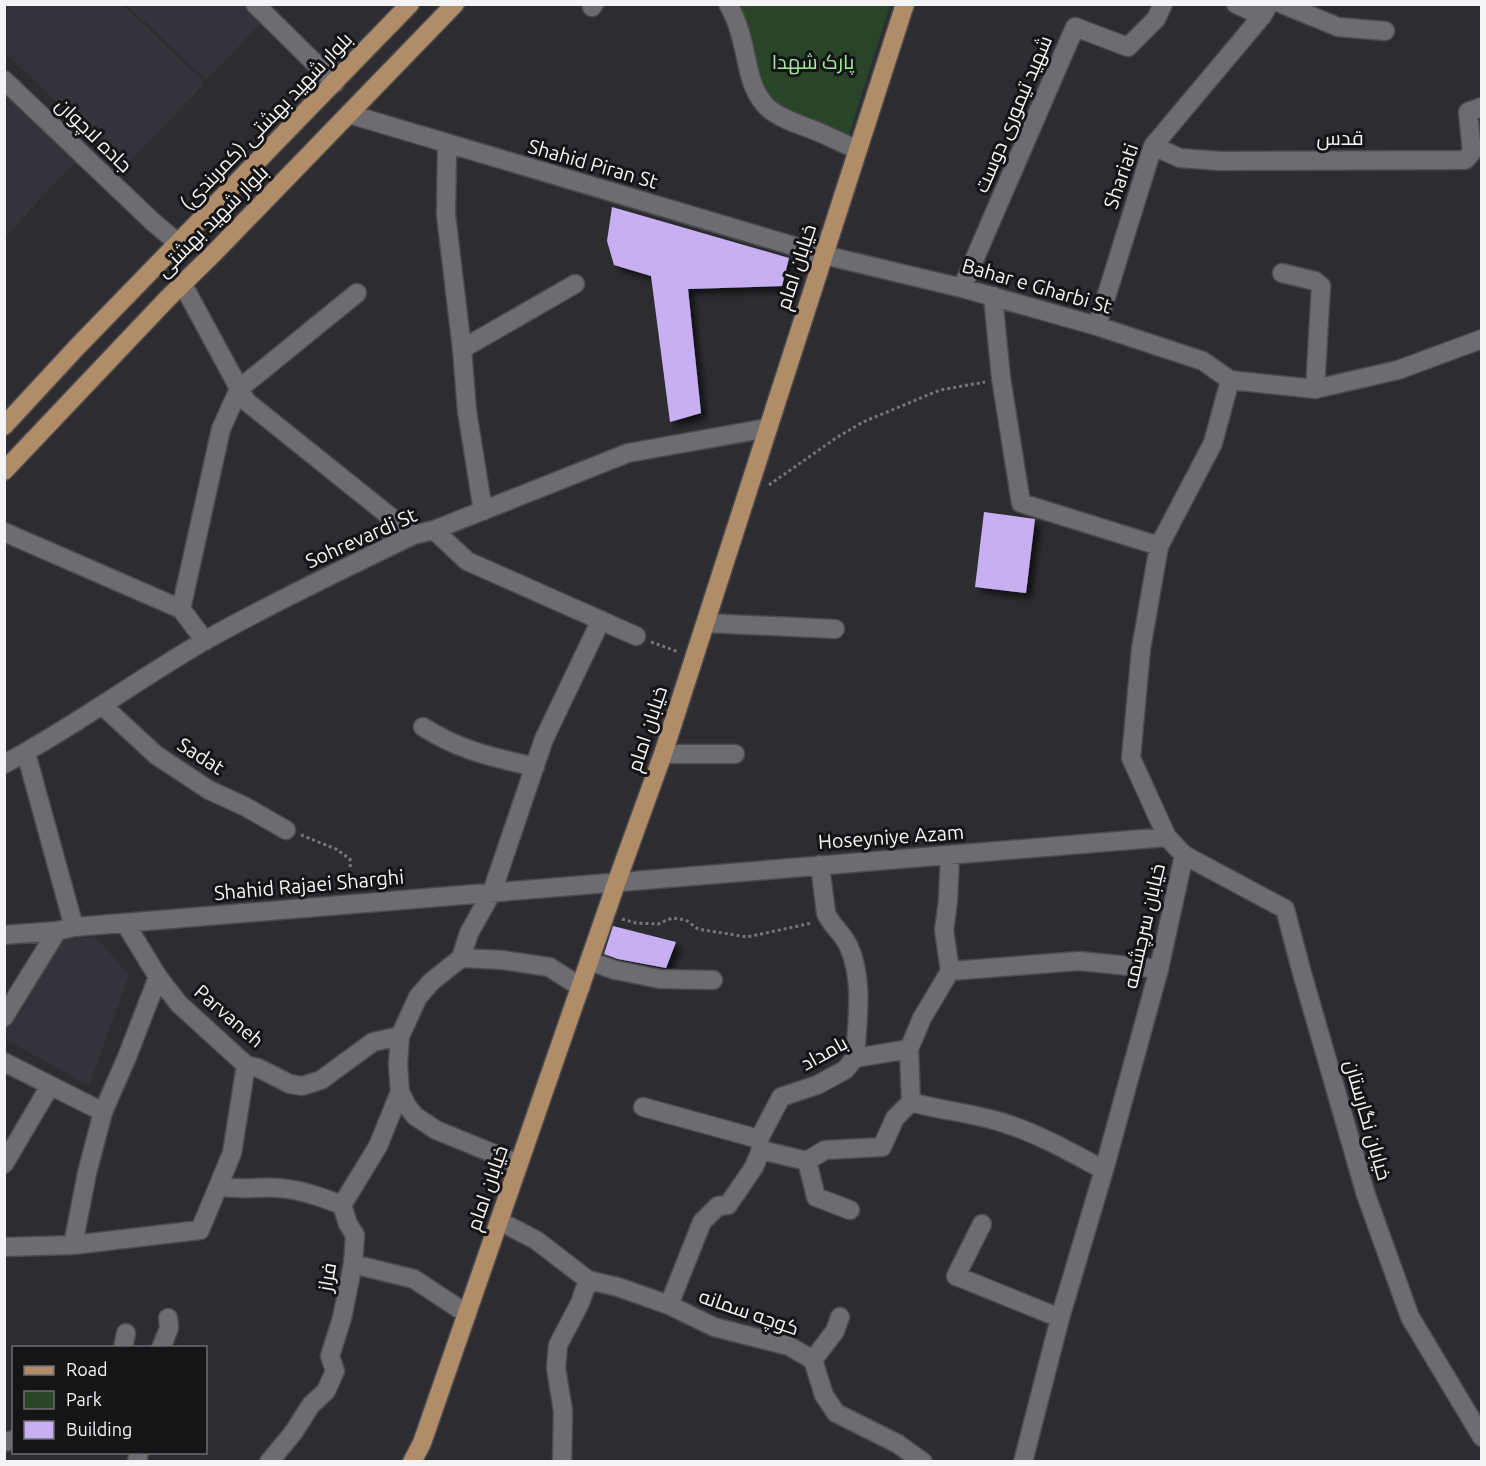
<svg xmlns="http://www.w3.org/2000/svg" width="1486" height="1466" viewBox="0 0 1486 1466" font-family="Ubuntu,Cairo,sans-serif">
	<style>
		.built { fill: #35323c }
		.green { fill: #284627 }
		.building { fill: #c6b0f2; filter: url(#shadow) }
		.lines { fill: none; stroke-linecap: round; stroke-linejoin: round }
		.minor-casing { stroke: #4b4a4d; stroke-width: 21 }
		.major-casing { stroke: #4b4a4d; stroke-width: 21 }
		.path { stroke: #767579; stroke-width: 3; stroke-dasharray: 3 3; stroke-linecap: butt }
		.minor { stroke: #6d6c70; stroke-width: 18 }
		.major { stroke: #b18c69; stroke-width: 18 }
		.labels { text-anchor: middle; stroke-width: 6; stroke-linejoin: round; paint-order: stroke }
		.park-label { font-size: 20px; fill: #a2ea9f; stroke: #151517 }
		.street-label { font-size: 20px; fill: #f4f3f6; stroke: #151517 }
	</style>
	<defs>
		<filter id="shadow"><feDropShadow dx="5.5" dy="5.5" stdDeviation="3" flood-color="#0009"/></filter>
	</defs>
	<rect width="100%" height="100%" fill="#2d2c30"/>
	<!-- built -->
	<path class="built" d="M 7,5 L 123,5 L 205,83 L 124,167 L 5,53 L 5,7 Z
		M 127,5 L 242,5 L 261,23 L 207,80 Z
		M 5,96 L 75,162 L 5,237 L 4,237 Z
		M 96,937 L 129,975 L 89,1086 L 5,1039 L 5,1002 L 46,941 Z"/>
	<!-- green -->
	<path class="green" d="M 741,5 L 890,5 L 848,138 L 782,112 L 769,99 L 759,79 Z"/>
	<!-- building -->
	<path class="building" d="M 612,207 L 789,258 L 782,286 L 688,289 L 701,413 L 670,422 L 651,276 L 614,265 L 607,241 Z
		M 984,512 L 1035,519 L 1026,593 L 975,587 Z
		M 613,926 L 676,942 L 666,968 L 618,959 L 604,954 Z"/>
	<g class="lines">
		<defs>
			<path id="minor" d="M 255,4 L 335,83
				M 728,4 C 741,26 744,51 750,75 C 760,112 779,117 811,129 C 827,135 842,143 858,150
				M 1236,4 L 1262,16
				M 1282,4 L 1338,27 L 1385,31
				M 592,7 L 594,4
				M 4,80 L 153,222 L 178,243
				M 349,114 L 824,255 L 962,288 L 1097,326 L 1203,361 L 1230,380 L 1315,389 L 1398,370 L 1482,339
				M 447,145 L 446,215 L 462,349 L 467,411 L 483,511
				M 1153,146 L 1180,158 L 1220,161 L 1465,160 L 1472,152 L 1468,112 L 1482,107
				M 1282,273 L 1315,281 L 1321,286 L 1315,389
				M 182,283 L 246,401 L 413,535
				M 962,288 L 1075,27 L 1128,47 L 1156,19 L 1163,4
				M 993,296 L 1001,378 L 1021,503 L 1159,546
				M 1097,326 L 1153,146 L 1262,16 L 1269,4
				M 462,349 L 575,284
				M 434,530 L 467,561 L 636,636
				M 4,532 L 181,609
				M 706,623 L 835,629
				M 205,641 L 181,609 L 221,429 L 239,389 L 357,293
				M 103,706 L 156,755 L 209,790 L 246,807 L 286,830
				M 423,727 C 461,751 492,757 535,767
				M 26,753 L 74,927
				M 663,754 L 735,754
				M 4,764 C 74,727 138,679 206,640 C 273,602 344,569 413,535 L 434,530 L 628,453 L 768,428
				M 950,855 L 948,901 L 944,930 L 950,971
				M 1184,855 L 1285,909 L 1302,973 L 1366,1195 L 1410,1317 L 1482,1437
				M 820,865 L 826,913 C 831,926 844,934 849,947 C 864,981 857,1022 855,1058
				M 125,923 L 158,977 L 179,1004 L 246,1065 L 258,1068 L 290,1084 L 302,1086 L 321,1080 L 373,1042 L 400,1036
				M 4,935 L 57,931 L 74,927 L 1167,837
				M 461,958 L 503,960 L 549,967 L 581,987
				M 589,961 L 615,970 L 660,979 L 713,980
				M 4,1017 L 57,931
				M 909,1049 L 911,1102
				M 4,1062 L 103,1112
				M 643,1107 L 759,1139
				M 761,1150 L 807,1161 L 825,1150 L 882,1147 L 895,1118 L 911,1102 C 942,1111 975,1113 1007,1124 C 1041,1135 1072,1153 1104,1170
				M 807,1161 L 816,1197 L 850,1210
				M 4,1164 L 50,1086
				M 519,1164 L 436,1130 L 415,1116 L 407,1106 L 400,1092 L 398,1065 L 400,1036 L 418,997 L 431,982 L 461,958 L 469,933 L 492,892 L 544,739 L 601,620
				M 219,1186 C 240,1191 259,1186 279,1188 C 302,1190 321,1197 342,1205
				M 499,1221 L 536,1240 L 588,1280 L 618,1287 L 669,1305 L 714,1327 L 789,1346 L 813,1360 L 824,1395 L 836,1413 L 898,1444 L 923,1462
				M 982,1224 L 956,1276 L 1060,1318
				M 73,1245 L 87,1173 L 103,1112 L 127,1057 L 158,977
				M 4,1247 L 73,1245 L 200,1230 L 232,1153 L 246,1065
				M 353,1264 L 414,1279 L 467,1314
				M 669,1305 L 702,1222 L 718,1206 L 728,1205 L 754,1167 L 761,1150 L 759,1139 L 781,1097 L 817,1085 L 845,1070 L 855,1058 L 909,1049 L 922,1018 L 950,971 L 1079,961 L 1159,969
				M 123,1348 L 126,1333
				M 161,1348 L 169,1328 L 168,1318
				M 813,1360 L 835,1331 L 840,1317
				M 4,1442 L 14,1440
				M 137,1462 L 139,1452
				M 269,1462 L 293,1433 L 311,1405 L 326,1391 L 335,1371 L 330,1356 L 342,1318 L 353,1264 L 355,1235 L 348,1224 L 342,1205 L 378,1146 L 400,1092
				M 562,1462 L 563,1411 L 556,1368 L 558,1345 L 580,1303 L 588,1280
				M 1023,1462 L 1060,1318 L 1104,1170 L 1159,969 L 1184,855 L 1167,837 L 1131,758 L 1141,649 L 1159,546 L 1213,443 L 1230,380"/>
			<path id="major" d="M 4,426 L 77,347 L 410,4
				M 4,471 L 167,299 L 216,251 L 455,4
				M 412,1462 L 422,1443 L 617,881 L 663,754 L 905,4"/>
		</defs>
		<!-- minor casing -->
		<use href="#minor" class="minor-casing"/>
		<!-- major casing -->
		<use href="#major" class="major-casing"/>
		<!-- path -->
		<path class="path" d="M 769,485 L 836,438 L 863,422 L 940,390 L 985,382
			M 651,642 L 679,652
			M 301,835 L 336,849 L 350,859 L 351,887
			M 622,919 L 636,923 L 658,924 L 672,918 L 686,920 L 698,929 L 747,937 L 812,923"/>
		<!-- minor -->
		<use href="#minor" class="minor"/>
		<!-- major -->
		<use href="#major" class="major"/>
	</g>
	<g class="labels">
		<!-- park labels -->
		<g class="park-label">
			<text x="813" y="69">پارک شهدا</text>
		</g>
		<!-- street labels -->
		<g class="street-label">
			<text transform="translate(1013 114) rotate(-67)" y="7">شهید تیموری دوست</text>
			<text transform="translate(266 121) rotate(-46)" y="7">بلوار شهید بهشتی (کمربندی)</text>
			<text transform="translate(94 135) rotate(44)" y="7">جاده لاچوان</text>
			<text x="1340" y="145">قدس</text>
			<text transform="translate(593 164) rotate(16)" y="7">Shahid Piran St</text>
			<text transform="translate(1121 176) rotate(-71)" y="7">Shariati</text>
			<text transform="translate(212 221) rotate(-45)" y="7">بلوار شهید بهشتی</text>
			<text transform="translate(796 267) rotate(-72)" y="7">خیابان امام</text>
			<text transform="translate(1037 286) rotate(16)" y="7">Bahar e Gharbi St</text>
			<text transform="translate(361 538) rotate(-24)" y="7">Sohrevardi St</text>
			<text transform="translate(647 729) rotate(-72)" y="7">خیابان امام</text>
			<text transform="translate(201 756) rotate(32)" y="7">Sadat</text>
			<text transform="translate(891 837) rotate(-4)" y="7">Hoseyniye Azam</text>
			<text transform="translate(309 885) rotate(-5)" y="7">Shahid Rajaei Sharghi</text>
			<text transform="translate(1144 926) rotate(-77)" y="7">خیابان سرچشمه</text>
			<text transform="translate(229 1016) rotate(41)" y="7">Parvaneh</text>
			<text transform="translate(824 1053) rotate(-29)" y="7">بامداد</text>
			<text transform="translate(1368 1120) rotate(74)" y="7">خیابان نگارستان</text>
			<text transform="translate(487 1188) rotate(-71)" y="7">خیابان امام</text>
			<text transform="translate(327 1277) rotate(-80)" y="7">فراز</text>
			<text transform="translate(749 1312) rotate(19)" y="7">کوچه سمانه</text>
		</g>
	</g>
	<!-- border -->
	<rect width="1486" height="1466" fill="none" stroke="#f4f3f6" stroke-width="12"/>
	<!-- legend -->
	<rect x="12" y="1346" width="195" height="108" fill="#151517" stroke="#6e6e70" stroke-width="1.5"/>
	<rect x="24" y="1366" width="30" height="9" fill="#b18c69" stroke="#6e6e70" stroke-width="1.5"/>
	<text x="66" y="1376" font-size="18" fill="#f4f3f6">Road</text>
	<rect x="24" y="1391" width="30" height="18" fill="#284627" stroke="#6e6e70" stroke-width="1.5"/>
	<text x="66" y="1406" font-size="18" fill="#f4f3f6">Park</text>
	<rect x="24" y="1421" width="30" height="18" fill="#c6b0f2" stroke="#6e6e70" stroke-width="1.5"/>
	<text x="66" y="1436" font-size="18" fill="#f4f3f6">Building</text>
</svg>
